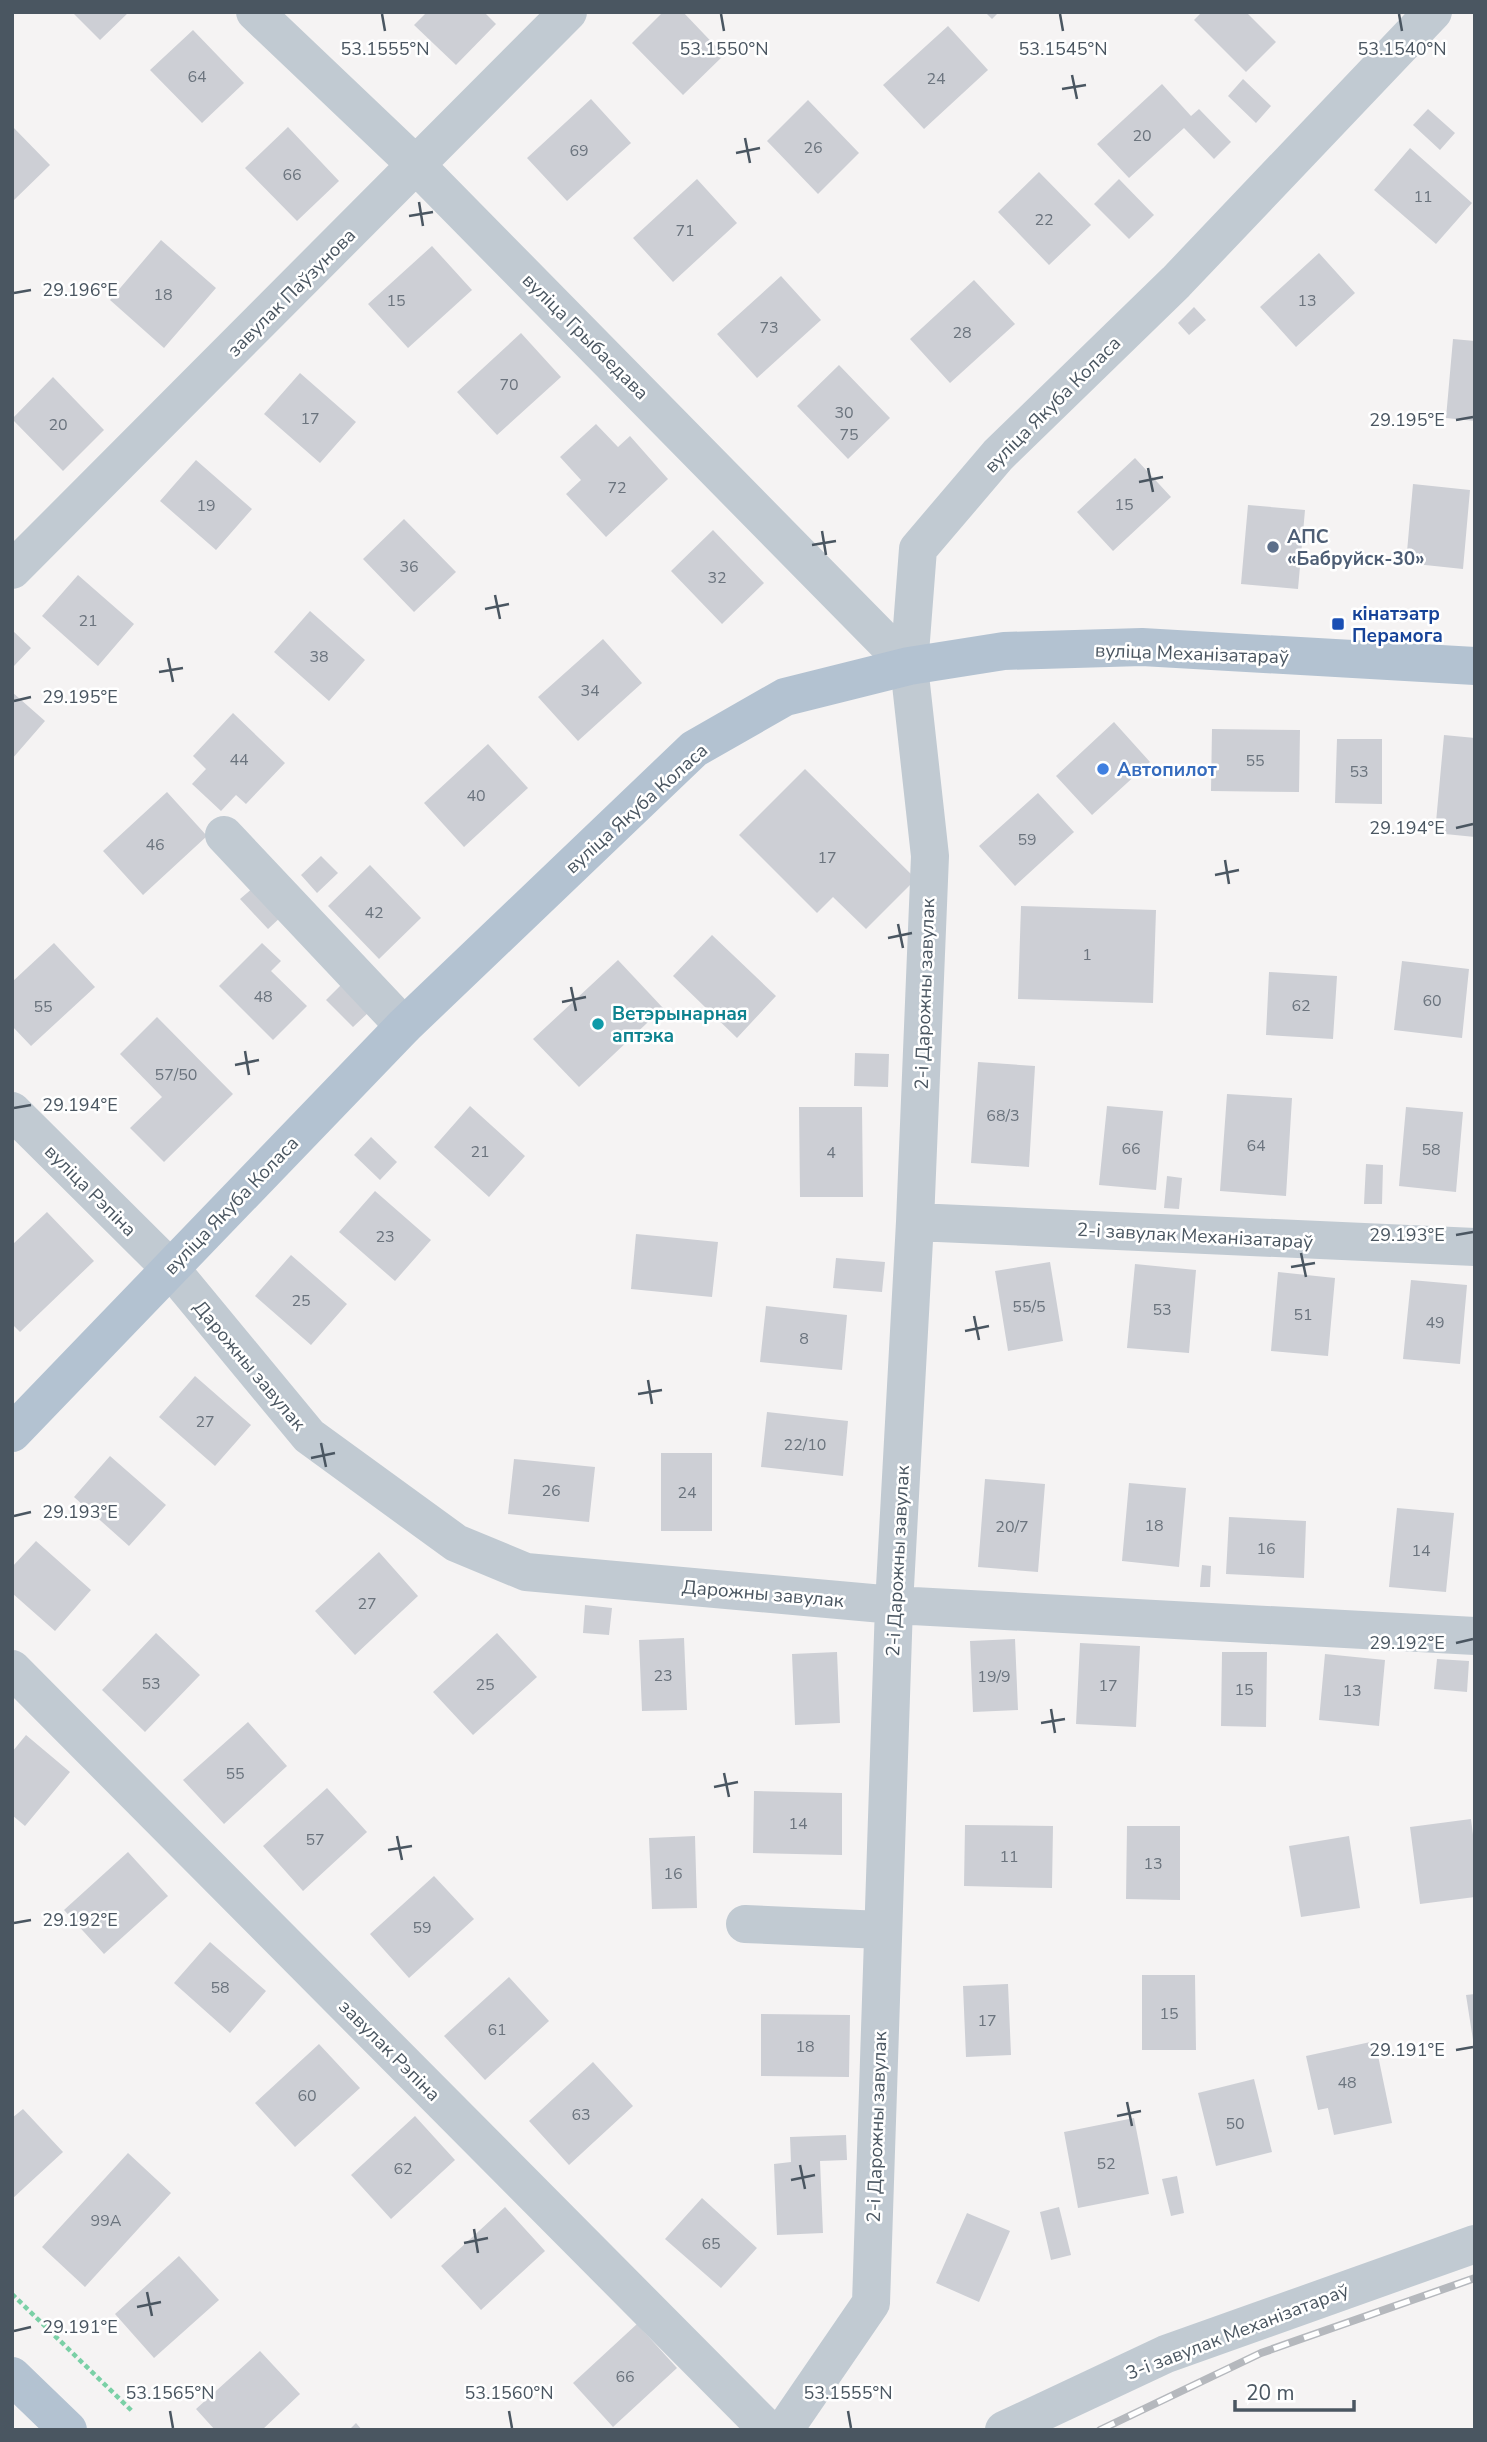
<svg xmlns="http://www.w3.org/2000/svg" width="1487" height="2442" viewBox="0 0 1487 2442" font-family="'Nunito Sans',sans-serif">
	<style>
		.building { fill: #cdcfd5 }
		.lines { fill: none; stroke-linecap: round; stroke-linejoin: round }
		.path { stroke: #7ad0a6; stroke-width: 4.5; stroke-dasharray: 5 3.5; stroke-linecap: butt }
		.minor { stroke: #c1cad2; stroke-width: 38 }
		.major { stroke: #b3c2d1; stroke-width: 38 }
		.rail-casing { stroke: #b5b8bd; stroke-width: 8 }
		.rail { stroke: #fff; stroke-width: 5; stroke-dasharray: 16; stroke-linecap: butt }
		.ticks { fill: none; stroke: #4a5661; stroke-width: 2.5 }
		.service-dot { fill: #5c6f8a; stroke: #fff; stroke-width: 2.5 }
		.transit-dot { fill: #1a4fb4; stroke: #fff; stroke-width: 2.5 }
		.shop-dot { fill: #3f7fe0; stroke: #fff; stroke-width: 2.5 }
		.culture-dot { fill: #0f9aa8; stroke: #fff; stroke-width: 2.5 }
		.labels { text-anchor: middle; stroke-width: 5; stroke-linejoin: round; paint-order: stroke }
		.number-label { font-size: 16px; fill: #6b747e }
		.street-label { font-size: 19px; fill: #4a5661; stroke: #fff }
		.service-label { font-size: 19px; font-weight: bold; fill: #4e5e75; stroke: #fff; text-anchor: start }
		.transit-label { font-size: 19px; font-weight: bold; fill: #164399; stroke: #fff; text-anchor: start }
		.shop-label { font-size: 19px; font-weight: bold; fill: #366cbe; stroke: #fff; text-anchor: start }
		.culture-label { font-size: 19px; font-weight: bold; fill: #0d838f; stroke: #fff; text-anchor: start }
		.ticks-label { font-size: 18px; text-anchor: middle; fill: #4a5661; stroke: #fff; stroke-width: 5; stroke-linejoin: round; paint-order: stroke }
	</style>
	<rect width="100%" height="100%" fill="#f5f3f3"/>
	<!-- building -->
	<path class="building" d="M 72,12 L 129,12 L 100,40 Z
		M 427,12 L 484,12 L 496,24 L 456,65 L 414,25 Z
		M 663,12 L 683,12 L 724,55 L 683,95 L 632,43 Z
		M 985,12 L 999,12 L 992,19 Z
		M 1202,12 L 1246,12 L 1276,42 L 1246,72 L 1194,20 Z
		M 948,26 L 988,70 L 924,129 L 883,85 Z
		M 193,30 L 244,83 L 202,123 L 150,70 Z
		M 1243,79 L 1271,106 L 1256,123 L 1228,96 Z
		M 1162,84 L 1191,116 L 1199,109 L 1231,142 L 1214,159 L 1184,128 L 1129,178 L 1097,144 Z
		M 591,99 L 631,143 L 567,201 L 527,158 Z
		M 808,100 L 859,153 L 818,194 L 767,141 Z
		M 1428,109 L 1455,133 L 1440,150 L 1413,125 Z
		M 12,126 L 50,165 L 12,202 Z
		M 288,127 L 339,181 L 297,221 L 245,168 Z
		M 1410,148 L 1472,203 L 1436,244 L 1374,190 Z
		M 1039,172 L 1091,225 L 1049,265 L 998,212 Z
		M 697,179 L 737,223 L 673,282 L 633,238 Z
		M 1119,179 L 1154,215 L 1129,239 L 1094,204 Z
		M 161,240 L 216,288 L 164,348 L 110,300 Z
		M 432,246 L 472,290 L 408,348 L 368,304 Z
		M 1319,253 L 1355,293 L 1296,347 L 1260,307 Z
		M 781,276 L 821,320 L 757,378 L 717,334 Z
		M 974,280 L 1015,324 L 950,383 L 910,339 Z
		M 1194,307 L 1206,320 L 1189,335 L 1178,323 Z
		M 521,333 L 561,377 L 497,435 L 457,392 Z
		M 1453,339 L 1475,341 L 1475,421 L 1446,418 Z
		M 839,365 L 890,418 L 848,459 L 797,406 Z
		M 300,373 L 356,422 L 320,463 L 264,414 Z
		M 53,377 L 104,430 L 63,471 L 12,419 Z
		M 596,424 L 618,447 L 630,436 L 668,479 L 606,537 L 566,494 L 581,480 L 560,457 Z
		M 1135,458 L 1171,497 L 1113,551 L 1077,512 Z
		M 196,460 L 252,509 L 216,550 L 160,501 Z
		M 1413,484 L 1470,490 L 1463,569 L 1406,563 Z
		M 1248,505 L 1305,510 L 1298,589 L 1241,584 Z
		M 404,519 L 456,572 L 414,612 L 363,559 Z
		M 713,530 L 764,583 L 722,624 L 671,571 Z
		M 78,575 L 134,624 L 98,666 L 42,616 Z
		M 310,611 L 365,660 L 329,701 L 274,652 Z
		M 12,630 L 31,648 L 14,666 L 12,665 Z
		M 603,639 L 642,683 L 578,741 L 538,697 Z
		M 12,692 L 45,721 L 12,759 Z
		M 233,713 L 285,763 L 246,804 L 236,795 L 221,811 L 192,784 L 206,769 L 193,756 Z
		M 1114,722 L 1150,762 L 1092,815 L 1056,776 Z
		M 1212,729 L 1300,730 L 1299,792 L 1211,791 Z
		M 1444,735 L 1475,738 L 1475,837 L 1435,833 Z
		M 1337,739 L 1382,739 L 1382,804 L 1335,803 Z
		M 488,744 L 528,788 L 464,847 L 424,803 Z
		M 805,769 L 916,879 L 866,929 L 833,897 L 817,913 L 739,835 Z
		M 167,792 L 207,836 L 143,895 L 103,851 Z
		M 1038,793 L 1074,832 L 1015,886 L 979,846 Z
		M 321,856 L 338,873 L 317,893 L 301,875 Z
		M 370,865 L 421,918 L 379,959 L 328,906 Z
		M 254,887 L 282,916 L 268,929 L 240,899 Z
		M 1021,906 L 1156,910 L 1153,1003 L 1018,999 Z
		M 712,935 L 776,996 L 737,1038 L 673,976 Z
		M 54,943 L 95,987 L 31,1046 L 12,1026 L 12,982 Z
		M 262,943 L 281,961 L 271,971 L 307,1006 L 273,1040 L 219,986 Z
		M 618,960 L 663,1008 L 579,1087 L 533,1039 Z
		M 1402,961 L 1469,969 L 1462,1038 L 1394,1030 Z
		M 1269,972 L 1337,976 L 1333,1039 L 1266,1035 Z
		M 343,983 L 370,1011 L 353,1027 L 326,1000 Z
		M 157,1017 L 233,1094 L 164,1162 L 130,1128 L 162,1097 L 120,1054 Z
		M 855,1053 L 889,1054 L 888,1087 L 854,1086 Z
		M 978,1062 L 1035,1066 L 1029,1167 L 971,1163 Z
		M 1227,1094 L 1292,1098 L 1286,1196 L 1220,1191 Z
		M 470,1106 L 525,1156 L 489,1197 L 434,1147 Z
		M 1107,1106 L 1163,1111 L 1156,1190 L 1099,1185 Z
		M 799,1107 L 862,1107 L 863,1197 L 800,1197 Z
		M 1406,1107 L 1463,1112 L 1456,1192 L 1399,1186 Z
		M 371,1137 L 397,1162 L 380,1180 L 354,1155 Z
		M 1366,1164 L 1383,1165 L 1382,1204 L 1364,1204 Z
		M 1167,1176 L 1182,1178 L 1179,1209 L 1164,1208 Z
		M 375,1191 L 431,1240 L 395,1281 L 339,1232 Z
		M 47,1212 L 94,1261 L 20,1332 L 12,1324 L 12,1245 Z
		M 636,1234 L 718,1242 L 712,1297 L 631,1289 Z
		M 291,1255 L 347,1304 L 311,1345 L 255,1296 Z
		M 836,1258 L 885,1262 L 882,1292 L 833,1288 Z
		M 1050,1262 L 1063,1341 L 1008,1351 L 995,1271 Z
		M 1135,1264 L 1196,1270 L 1189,1353 L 1127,1348 Z
		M 1278,1272 L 1335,1278 L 1328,1356 L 1271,1351 Z
		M 1411,1280 L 1467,1285 L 1460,1364 L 1403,1359 Z
		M 766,1306 L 847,1315 L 842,1370 L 760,1362 Z
		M 195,1376 L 251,1425 L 215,1466 L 159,1417 Z
		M 767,1412 L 848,1421 L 843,1476 L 761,1467 Z
		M 661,1453 L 712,1453 L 712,1531 L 661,1531 Z
		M 110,1456 L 166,1505 L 129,1546 L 74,1497 Z
		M 514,1459 L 595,1467 L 589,1522 L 508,1514 Z
		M 985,1479 L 1045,1484 L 1038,1572 L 978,1567 Z
		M 1129,1483 L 1186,1488 L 1179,1567 L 1122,1561 Z
		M 1397,1508 L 1454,1513 L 1446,1592 L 1389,1587 Z
		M 1229,1517 L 1306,1521 L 1304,1578 L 1226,1574 Z
		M 36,1541 L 91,1590 L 55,1631 L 12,1593 L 12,1567 Z
		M 379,1552 L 418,1596 L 355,1655 L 315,1611 Z
		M 1202,1565 L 1211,1566 L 1210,1587 L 1200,1587 Z
		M 585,1605 L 612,1608 L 609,1635 L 583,1633 Z
		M 156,1633 L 200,1675 L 145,1732 L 102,1690 Z
		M 497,1633 L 537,1677 L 473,1735 L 433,1692 Z
		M 684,1638 L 687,1710 L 642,1711 L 639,1640 Z
		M 1015,1639 L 1018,1710 L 973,1712 L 970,1641 Z
		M 1080,1643 L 1140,1646 L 1136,1727 L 1076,1724 Z
		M 837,1652 L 840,1723 L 795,1725 L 792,1654 Z
		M 1222,1652 L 1267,1652 L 1266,1727 L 1221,1726 Z
		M 1325,1654 L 1385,1660 L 1379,1726 L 1319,1720 Z
		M 1437,1659 L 1469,1661 L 1467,1692 L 1434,1689 Z
		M 248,1722 L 287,1766 L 224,1824 L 183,1780 Z
		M 26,1735 L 70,1772 L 25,1826 L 12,1815 L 12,1752 Z
		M 327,1788 L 367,1832 L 303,1891 L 263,1846 Z
		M 754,1791 L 842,1793 L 842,1855 L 753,1853 Z
		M 1471,1819 L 1475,1851 L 1475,1897 L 1420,1904 L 1410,1827 Z
		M 965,1825 L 1053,1826 L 1052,1888 L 964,1886 Z
		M 1127,1826 L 1180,1826 L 1180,1900 L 1126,1899 Z
		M 695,1836 L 697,1908 L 652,1909 L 649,1838 Z
		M 1349,1836 L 1360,1908 L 1301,1917 L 1289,1846 Z
		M 128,1852 L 168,1896 L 104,1954 L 64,1910 Z
		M 434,1876 L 474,1919 L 409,1978 L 370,1934 Z
		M 210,1942 L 266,1991 L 230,2033 L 174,1983 Z
		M 1142,1975 L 1195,1975 L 1196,2050 L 1142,2050 Z
		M 509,1977 L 549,2021 L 485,2080 L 444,2036 Z
		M 1008,1984 L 1011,2055 L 966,2057 L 963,1986 Z
		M 1475,1994 L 1475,2039 L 1473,2040 L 1466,1995 Z
		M 761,2014 L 850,2015 L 849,2077 L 761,2076 Z
		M 1375,2041 L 1392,2123 L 1334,2135 L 1328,2108 L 1318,2110 L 1306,2056 Z
		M 319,2044 L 360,2088 L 295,2147 L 255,2103 Z
		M 593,2062 L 633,2106 L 569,2165 L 529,2121 Z
		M 1254,2079 L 1272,2152 L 1216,2166 L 1198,2093 Z
		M 23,2109 L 63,2152 L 12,2199 L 12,2118 Z
		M 415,2116 L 455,2160 L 391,2219 L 351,2175 Z
		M 1134,2118 L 1149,2194 L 1078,2208 L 1064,2132 Z
		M 846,2135 L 847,2160 L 820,2161 L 823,2233 L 777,2235 L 774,2164 L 791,2162 L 790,2137 Z
		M 128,2153 L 171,2193 L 85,2287 L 42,2247 Z
		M 1177,2176 L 1184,2213 L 1171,2216 L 1162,2179 Z
		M 702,2198 L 757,2248 L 721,2288 L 665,2239 Z
		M 505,2207 L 545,2251 L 481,2310 L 441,2266 Z
		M 1059,2207 L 1071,2255 L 1051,2260 L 1040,2212 Z
		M 967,2213 L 1010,2231 L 979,2302 L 936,2283 Z
		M 179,2256 L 219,2300 L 154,2358 L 115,2314 Z
		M 637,2324 L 677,2368 L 613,2427 L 573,2383 Z
		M 260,2351 L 300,2394 L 262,2430 L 215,2430 L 196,2409 Z
		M 356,2423 L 362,2430 L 349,2430 Z"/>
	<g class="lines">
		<!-- path -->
		<path class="path" d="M 12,2294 L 133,2412"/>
		<!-- minor -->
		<path class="minor" d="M 255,12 L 417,166 L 909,666
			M 12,570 L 568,12
			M 224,835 L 404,1026
			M 12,1111 L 170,1268 L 309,1436 L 456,1543 L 526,1572 L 894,1605 L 1475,1636
			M 915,1222 L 1475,1247
			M 12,1669 L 768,2430
			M 745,1924 L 882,1930
			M 784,2430 L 871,2303 L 894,1605 L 915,1222 L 930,856 L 909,666 L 918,549 L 998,455 L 1176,282 L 1433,12
			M 1004,2430 L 1166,2354 L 1475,2244"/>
		<!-- major -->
		<path class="major" d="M 12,1433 L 404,1026 L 694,749 L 785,697 L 909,666 L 1004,651 L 1142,647 L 1475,666
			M 12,2376 L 68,2430"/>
		<defs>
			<path id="rail" d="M 1100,2430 L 1261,2353 L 1475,2278"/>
		</defs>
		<!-- rail casing -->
		<use href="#rail" class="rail-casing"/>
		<!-- rail -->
		<use href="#rail" class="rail"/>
	</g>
	<!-- ticks -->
	<path class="ticks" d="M 382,14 L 385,31M 721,14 L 724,31M 1060,14 L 1063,31M 1399,14 L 1402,31M 1072,75 L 1077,99M 1062,89 L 1086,85M 745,138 L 750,163M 736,153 L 760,148M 419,202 L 423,226M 409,216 L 433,212M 14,293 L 31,290M 1456,420 L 1473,417M 1148,468 L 1153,492M 1139,482 L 1163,477M 822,531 L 826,555M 812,545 L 836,541M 495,595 L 500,619M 485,609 L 509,604M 168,658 L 173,682M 159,672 L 183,668M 14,701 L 31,697M 1456,828 L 1473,824M 1225,860 L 1229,884M 1215,875 L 1239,870M 898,924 L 903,948M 888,938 L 912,933M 571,987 L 576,1011M 562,1002 L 586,997M 245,1051 L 249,1075M 235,1065 L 259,1060M 14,1108 L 31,1105M 1456,1235 L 1473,1232M 1301,1253 L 1306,1277M 1291,1267 L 1315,1263M 974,1316 L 979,1340M 965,1331 L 989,1326M 648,1380 L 652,1404M 638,1394 L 662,1390M 321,1443 L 326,1467M 311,1458 L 335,1453M 14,1516 L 31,1512M 1456,1643 L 1473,1639M 1051,1709 L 1055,1733M 1041,1723 L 1065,1719M 724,1773 L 729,1797M 714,1787 L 738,1782M 397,1836 L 402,1860M 388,1850 L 412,1846M 14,1923 L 31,1920M 1456,2050 L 1473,2047M 1127,2102 L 1132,2126M 1117,2116 L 1141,2111M 800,2165 L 805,2189M 791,2180 L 815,2175M 474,2229 L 478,2253M 464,2243 L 488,2238M 147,2292 L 152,2316M 137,2307 L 161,2302M 14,2331 L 31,2327M 170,2411 L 173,2428M 509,2411 L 512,2428M 848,2411 L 851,2428"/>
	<!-- markers -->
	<circle class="service-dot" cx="1273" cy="547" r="7"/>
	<rect class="transit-dot" x="1331" y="617" width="14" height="14" rx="3.5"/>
	<circle class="shop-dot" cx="1103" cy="769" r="7"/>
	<circle class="culture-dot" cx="598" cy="1024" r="7"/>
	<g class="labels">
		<!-- number labels -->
		<g class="number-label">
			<text x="197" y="82">64</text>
			<text x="936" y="84">24</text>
			<text x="1142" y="141">20</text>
			<text x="813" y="153">26</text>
			<text x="579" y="156">69</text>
			<text x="292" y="180">66</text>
			<text x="1423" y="202">11</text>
			<text x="1044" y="225">22</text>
			<text x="685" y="236">71</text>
			<text x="163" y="300">18</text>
			<text x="396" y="306">15</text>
			<text x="1307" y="306">13</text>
			<text x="769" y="333">73</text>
			<text x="962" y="338">28</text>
			<text x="509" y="390">70</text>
			<text x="844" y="418">30</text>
			<text x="310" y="424">17</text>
			<text x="58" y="430">20</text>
			<text x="849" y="440">75</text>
			<text x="617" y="493">72</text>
			<text x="1124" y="510">15</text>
			<text x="206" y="511">19</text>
			<text x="409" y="572">36</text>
			<text x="717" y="583">32</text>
			<text x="88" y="626">21</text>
			<text x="319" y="662">38</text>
			<text x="590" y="696">34</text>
			<text x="239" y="765">44</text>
			<text x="1255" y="766">55</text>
			<text x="1359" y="777">53</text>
			<text x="476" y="801">40</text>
			<text x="1027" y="845">59</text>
			<text x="155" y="850">46</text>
			<text x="827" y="863">17</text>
			<text x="374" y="918">42</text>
			<text x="1087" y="960">1</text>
			<text x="263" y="1002">48</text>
			<text x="1432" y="1006">60</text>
			<text x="1301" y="1011">62</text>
			<text x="43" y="1012">55</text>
			<text x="176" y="1080">57/50</text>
			<text x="1003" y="1121">68/3</text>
			<text x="1256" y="1151">64</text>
			<text x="1131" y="1154">66</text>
			<text x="1431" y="1155">58</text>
			<text x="480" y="1157">21</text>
			<text x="831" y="1158">4</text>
			<text x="385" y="1242">23</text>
			<text x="301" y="1306">25</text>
			<text x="1029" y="1312">55/5</text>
			<text x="1162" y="1315">53</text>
			<text x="1303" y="1320">51</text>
			<text x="1435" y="1328">49</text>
			<text x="804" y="1344">8</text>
			<text x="205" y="1427">27</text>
			<text x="805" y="1450">22/10</text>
			<text x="551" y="1496">26</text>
			<text x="687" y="1498">24</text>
			<text x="1154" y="1531">18</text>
			<text x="1012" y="1532">20/7</text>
			<text x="1266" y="1554">16</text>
			<text x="1421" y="1556">14</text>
			<text x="367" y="1609">27</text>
			<text x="663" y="1681">23</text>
			<text x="994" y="1682">19/9</text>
			<text x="151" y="1689">53</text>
			<text x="485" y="1690">25</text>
			<text x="1108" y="1691">17</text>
			<text x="1244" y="1695">15</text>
			<text x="1352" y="1696">13</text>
			<text x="235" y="1779">55</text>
			<text x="798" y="1829">14</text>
			<text x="315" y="1845">57</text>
			<text x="1009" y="1862">11</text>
			<text x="1153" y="1869">13</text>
			<text x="673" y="1879">16</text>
			<text x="422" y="1933">59</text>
			<text x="220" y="1993">58</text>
			<text x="1169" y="2019">15</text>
			<text x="987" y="2026">17</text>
			<text x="497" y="2035">61</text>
			<text x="805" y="2052">18</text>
			<text x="1347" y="2088">48</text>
			<text x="307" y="2101">60</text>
			<text x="581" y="2120">63</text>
			<text x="1235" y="2129">50</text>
			<text x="1106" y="2169">52</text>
			<text x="403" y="2174">62</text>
			<text x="106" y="2226">99А</text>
			<text x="711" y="2249">65</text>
			<text x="625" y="2382">66</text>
		</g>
		<!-- street labels -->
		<g class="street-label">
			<text transform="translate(291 292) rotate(-45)" y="7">завулак Паўзунова</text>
			<text transform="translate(586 336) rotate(45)" y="7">вуліца Грыбаедава</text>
			<text transform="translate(1052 404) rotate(-45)" y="7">вуліца Якуба Коласа</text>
			<text transform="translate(1192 653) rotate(2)" y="7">вуліца Механізатараў</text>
			<text transform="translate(636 808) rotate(-42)" y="7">вуліца Якуба Коласа</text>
			<text transform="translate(924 994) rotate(-88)" y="7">2-і Дарожны завулак</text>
			<text transform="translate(91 1190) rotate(45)" y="7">вуліца Рэпіна</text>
			<text transform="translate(231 1205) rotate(-46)" y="7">вуліца Якуба Коласа</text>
			<text transform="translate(1195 1235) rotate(3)" y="7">2-і завулак Механізатараў</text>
			<text transform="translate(250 1365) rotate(50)" y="7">Дарожны завулак</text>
			<text transform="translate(897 1561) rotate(-87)" y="7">2-і Дарожны завулак</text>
			<text transform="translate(763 1593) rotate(5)" y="7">Дарожны завулак</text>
			<text transform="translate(390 2050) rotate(45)" y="7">завулак Рэпіна</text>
			<text transform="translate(876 2127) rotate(-88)" y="7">2-і Дарожны завулак</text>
			<text transform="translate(1237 2331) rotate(-21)" y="7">3-і завулак Механізатараў</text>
		</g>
		<!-- service labels -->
		<g class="service-label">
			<text x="1287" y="543">АПС<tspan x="1287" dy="22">«Бабруйск-30»</tspan></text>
		</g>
		<!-- transit labels -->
		<g class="transit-label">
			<text x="1352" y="620">кінатэатр<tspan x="1352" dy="22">Перамога</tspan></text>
		</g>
		<!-- shop labels -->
		<g class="shop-label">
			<text x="1117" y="776">Автопилот</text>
		</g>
		<!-- culture labels -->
		<g class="culture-label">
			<text x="612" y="1020">Ветэрынарная<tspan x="612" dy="22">аптэка</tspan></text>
		</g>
	</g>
	<g class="ticks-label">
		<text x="385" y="55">53.1555°N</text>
		<text x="724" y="55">53.1550°N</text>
		<text x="1063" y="55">53.1545°N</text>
		<text x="1402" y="55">53.1540°N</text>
		<text x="80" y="296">29.196°E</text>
		<text x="1407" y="426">29.195°E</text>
		<text x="80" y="703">29.195°E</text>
		<text x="1407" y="834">29.194°E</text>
		<text x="80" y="1111">29.194°E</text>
		<text x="1407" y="1241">29.193°E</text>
		<text x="80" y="1518">29.193°E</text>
		<text x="1407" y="1649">29.192°E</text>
		<text x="80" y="1926">29.192°E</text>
		<text x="1407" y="2056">29.191°E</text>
		<text x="80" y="2333">29.191°E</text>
		<text x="170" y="2399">53.1565°N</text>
		<text x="509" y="2399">53.1560°N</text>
		<text x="848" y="2399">53.1555°N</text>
	</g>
	<!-- border -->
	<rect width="1487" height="2442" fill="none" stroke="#4a5661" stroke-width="28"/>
	<!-- scale -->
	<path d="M1235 2400v10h119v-10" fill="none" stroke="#4a5661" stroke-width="3.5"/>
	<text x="1246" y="2400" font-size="21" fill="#4a5661" stroke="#ffffff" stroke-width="5" paint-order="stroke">20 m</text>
</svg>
